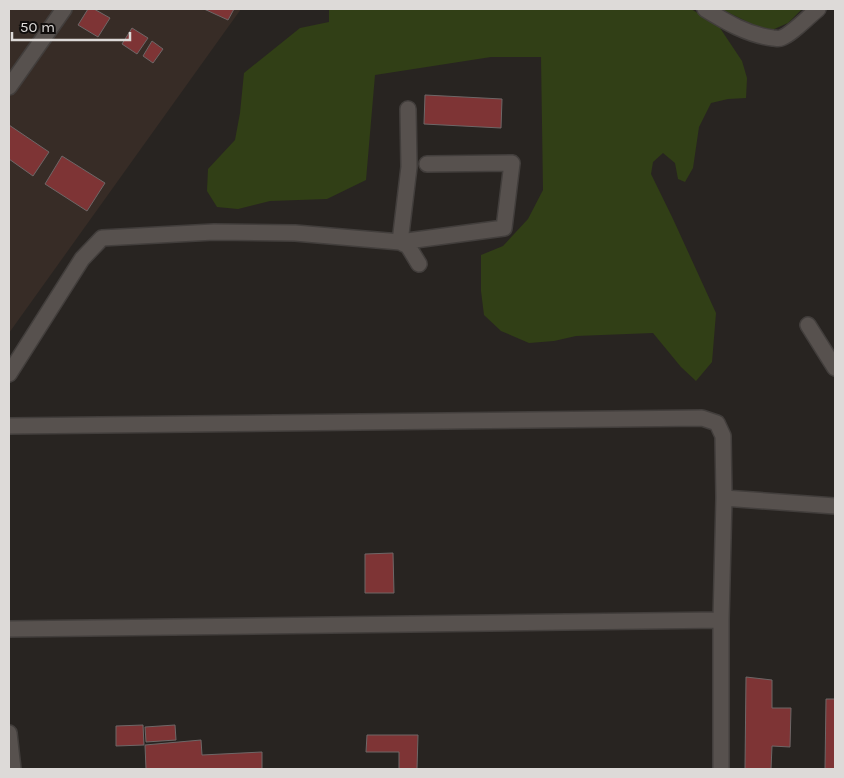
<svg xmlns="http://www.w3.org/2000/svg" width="844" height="778" viewBox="0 0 844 778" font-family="Karla,sans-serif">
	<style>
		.built { fill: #372c26 }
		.green { fill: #313f16 }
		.building { fill: #7e3435; stroke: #6e6767 }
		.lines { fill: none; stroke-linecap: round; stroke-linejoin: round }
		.street-casing { stroke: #423e3c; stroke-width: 18 }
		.street { stroke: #57514e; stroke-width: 15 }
	</style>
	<rect width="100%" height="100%" fill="#282421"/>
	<!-- built -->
	<path class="built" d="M 9,9 L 241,9 L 9,333 Z"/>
	<!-- green -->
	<path class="green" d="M 329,9 L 691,9 L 718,25 L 742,61 L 747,78 L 746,98 L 728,99 L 711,103 L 699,127 L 693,168 L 685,182 L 678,179 L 675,163 L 663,153 L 653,162 L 651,174 L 673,219 L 716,313 L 712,362 L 696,381 L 681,367 L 653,333 L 576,336 L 554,341 L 529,343 L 501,331 L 484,315 L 481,291 L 481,255 L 503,246 L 528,219 L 543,190 L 541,57 L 491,57 L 375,75 L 366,180 L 327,199 L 270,201 L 238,209 L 217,207 L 207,191 L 208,169 L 235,140 L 240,113 L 244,73 L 300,28 L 329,22 Z
		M 721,9 L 802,9 L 788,23 L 772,30 L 754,25 Z"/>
	<!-- building -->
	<path class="building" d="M 88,9 L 94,9 L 110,18 L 98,37 L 78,25 Z
		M 204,9 L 234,9 L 228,20 Z
		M 132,28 L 148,38 L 137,54 L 122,44 Z
		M 152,41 L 163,49 L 153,63 L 143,56 Z
		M 425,95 L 502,99 L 501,128 L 424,124 Z
		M 9,125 L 49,152 L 33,176 L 9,159 Z
		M 62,156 L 105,183 L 87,211 L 45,184 Z
		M 393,553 L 394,593 L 365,593 L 365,554 Z
		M 746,677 L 772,680 L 772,708 L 791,708 L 790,747 L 772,746 L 771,769 L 745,769 Z
		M 826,699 L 835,699 L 835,769 L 825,769 Z
		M 143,725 L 144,745 L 116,746 L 116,726 Z
		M 175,725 L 176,740 L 146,742 L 145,727 Z
		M 367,735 L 418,735 L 417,769 L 399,769 L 399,752 L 366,752 Z
		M 201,740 L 202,755 L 262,752 L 262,769 L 146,769 L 145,745 Z"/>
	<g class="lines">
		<defs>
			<path id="street" d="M 705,9 C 726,22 748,35 773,38 C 775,38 779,39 781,38 C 791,35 809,16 818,9
				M 9,87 L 64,9
				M 408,109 L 409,167 L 400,242 L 504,228 L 512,163 L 427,164
				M 808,325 L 835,368
				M 9,374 L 82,259 L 102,238 L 214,232 L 295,233 L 400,242 L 408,246 L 419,264
				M 9,426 L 702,418 L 717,423 L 723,436 L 724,498 L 721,620 L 721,769
				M 724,498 L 835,506
				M 9,629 L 721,620
				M 9,733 L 13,769"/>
		</defs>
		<!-- street casing -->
		<use href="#street" class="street-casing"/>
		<!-- street -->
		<use href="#street" class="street"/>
	</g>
	<!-- border -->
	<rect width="844" height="778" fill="none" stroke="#dddad8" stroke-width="20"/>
	<!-- scale -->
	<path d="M12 32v8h118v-8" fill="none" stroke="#dddad8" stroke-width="2.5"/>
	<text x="20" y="32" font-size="15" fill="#dddad8" stroke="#100d0c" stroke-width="4" paint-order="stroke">50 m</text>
</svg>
